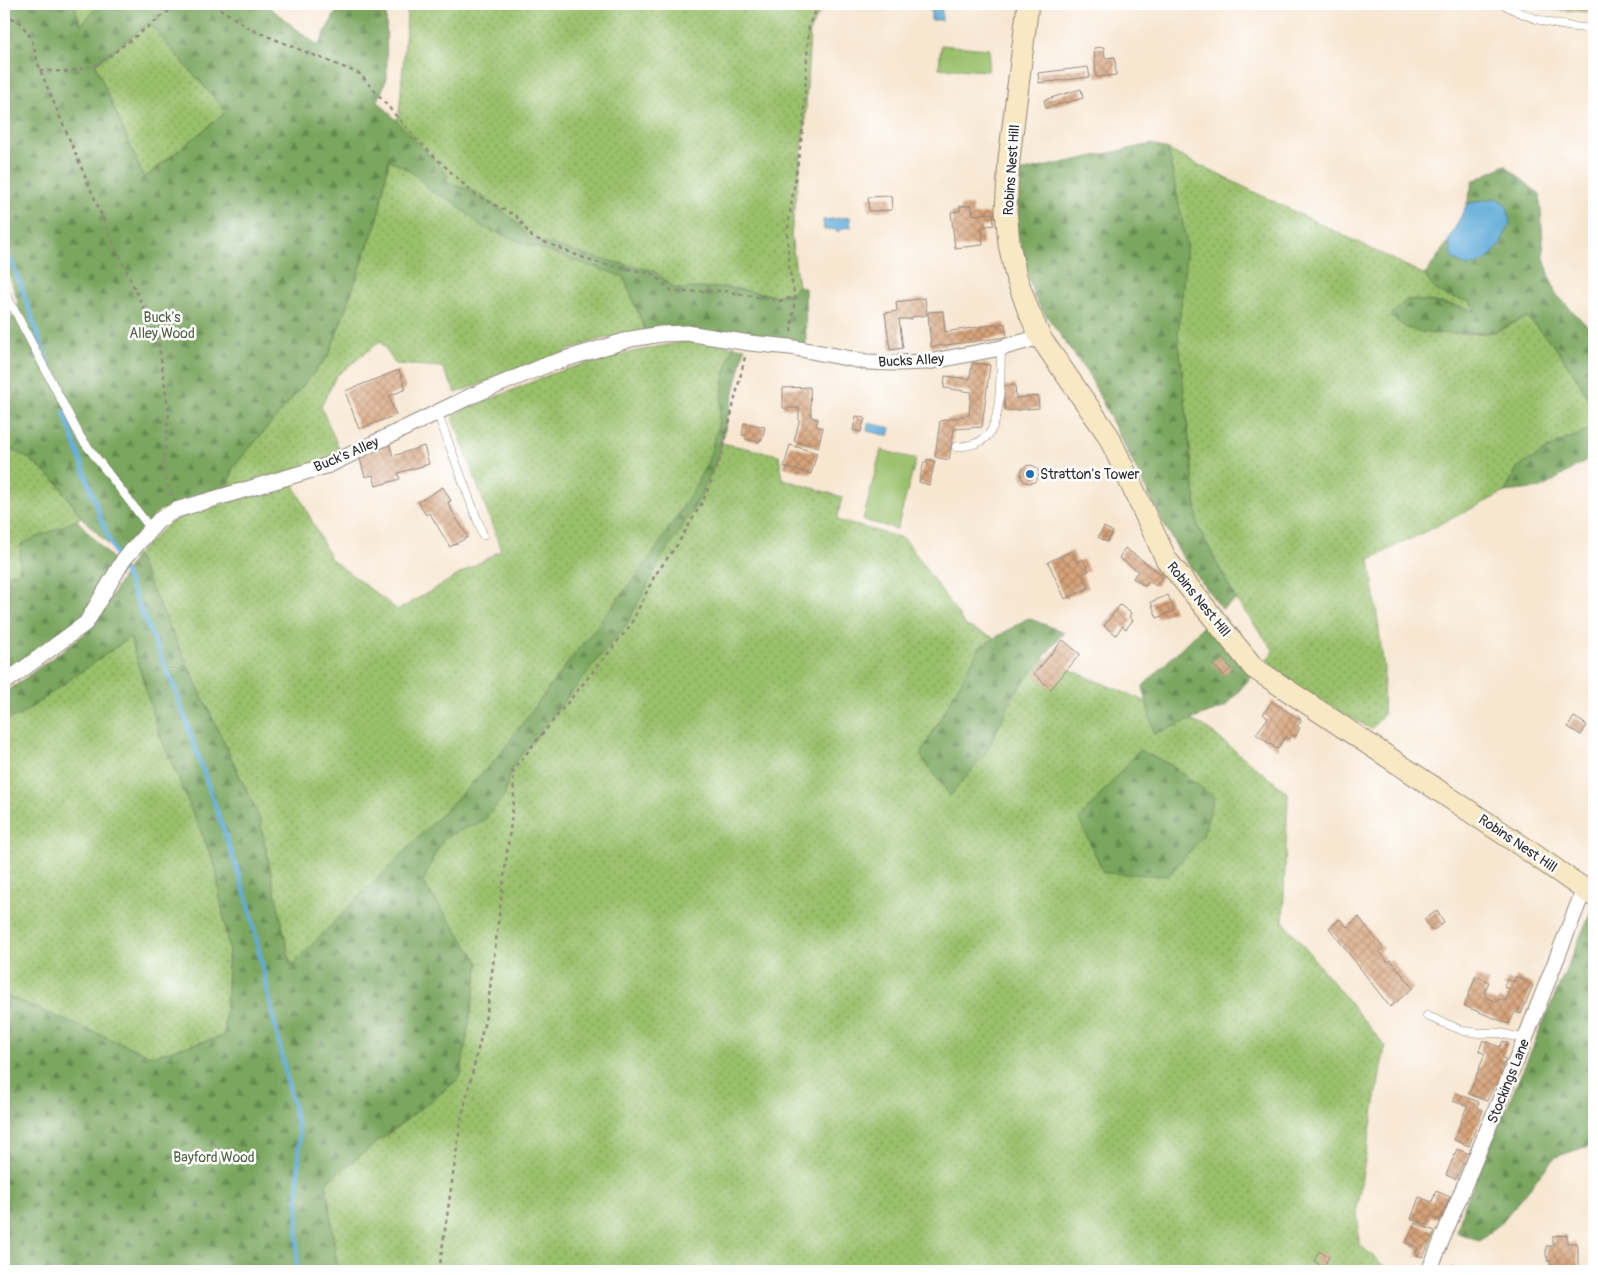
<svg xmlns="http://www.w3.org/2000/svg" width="1598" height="1275" viewBox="0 0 1598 1275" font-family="Pangolin,sans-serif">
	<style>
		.grass { fill: url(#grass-dots); stroke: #62764b }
		.forest { fill: url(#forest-firs); stroke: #526845; fill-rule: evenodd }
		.park { fill: #99c06b; stroke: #62764b }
		.water { fill: #5fabd8; stroke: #456b82 }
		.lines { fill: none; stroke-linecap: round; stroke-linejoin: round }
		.stream { stroke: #5fabd8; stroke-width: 4.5 }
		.building { fill: url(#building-cross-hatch) }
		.lane-casing { stroke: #91887e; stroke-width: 9 }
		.street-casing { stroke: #91887e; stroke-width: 17 }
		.secondary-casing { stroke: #91887e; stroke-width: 23 }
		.path { stroke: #91887e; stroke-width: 2.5; stroke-dasharray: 4 4; stroke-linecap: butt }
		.lane { stroke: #fff; stroke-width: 8 }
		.street { stroke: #fff; stroke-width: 15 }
		.secondary { stroke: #f8e8c3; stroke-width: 21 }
		.poi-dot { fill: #1f6fb2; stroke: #fff; stroke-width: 2 }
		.labels { text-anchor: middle; stroke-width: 5; stroke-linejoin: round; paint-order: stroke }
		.street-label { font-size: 14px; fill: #2b2b2b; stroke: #fff }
		.park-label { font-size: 14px; fill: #525f41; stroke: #fff }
		.poi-label { font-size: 14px; fill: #2b2b2b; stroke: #fff; text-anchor: start }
	</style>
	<defs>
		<pattern id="grass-dots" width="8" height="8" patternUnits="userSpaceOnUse" patternTransform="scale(1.25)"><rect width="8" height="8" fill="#99c06b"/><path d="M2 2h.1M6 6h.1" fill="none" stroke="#7d9c58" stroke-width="1.8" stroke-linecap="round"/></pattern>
		<pattern id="forest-firs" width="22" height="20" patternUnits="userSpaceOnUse" patternTransform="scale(1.25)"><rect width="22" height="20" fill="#7aa65f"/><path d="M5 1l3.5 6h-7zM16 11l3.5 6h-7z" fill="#64874f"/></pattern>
		<pattern id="building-cross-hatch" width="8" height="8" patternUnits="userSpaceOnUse" patternTransform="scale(1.25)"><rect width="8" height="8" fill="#d7a37a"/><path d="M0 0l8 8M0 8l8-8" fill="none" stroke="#af8564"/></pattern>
	</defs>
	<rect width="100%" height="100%" fill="#fff"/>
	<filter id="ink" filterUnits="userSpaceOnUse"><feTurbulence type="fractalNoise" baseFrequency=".02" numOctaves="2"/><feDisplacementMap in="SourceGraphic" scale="10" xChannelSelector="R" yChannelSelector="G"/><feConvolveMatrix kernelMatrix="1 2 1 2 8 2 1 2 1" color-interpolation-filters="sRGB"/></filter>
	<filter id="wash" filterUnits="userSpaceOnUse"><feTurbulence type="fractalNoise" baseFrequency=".0096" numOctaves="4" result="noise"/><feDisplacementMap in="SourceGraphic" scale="20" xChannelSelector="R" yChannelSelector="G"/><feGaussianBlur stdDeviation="1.12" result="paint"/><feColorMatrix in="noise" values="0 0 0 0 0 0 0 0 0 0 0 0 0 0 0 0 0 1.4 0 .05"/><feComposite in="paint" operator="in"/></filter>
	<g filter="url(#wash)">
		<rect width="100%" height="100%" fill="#f7e6d0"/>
		<!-- grass -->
		<path class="grass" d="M 74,4 L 100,4 L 81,25 Z
			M 408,4 L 824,4 L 810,30 L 805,125 L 791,235 L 798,286 L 790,293 L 777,296 L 725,287 L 676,289 L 654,271 L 624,278 L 645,330 L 594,341 L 456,393 L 442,367 L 395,364 L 381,341 L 336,376 L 321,407 L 341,453 L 317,464 L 229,487 L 232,469 L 329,355 L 378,218 L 396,121 L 399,115 Z
			M 1536,4 L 1594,4 L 1594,12 L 1544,9 Z
			M 150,23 L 227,112 L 144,178 L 95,64 Z
			M 1168,150 L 1425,275 C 1437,297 1447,296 1470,301 L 1475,311 C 1451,304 1430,300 1406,300 L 1465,334 L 1493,333 L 1527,317 L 1555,347 L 1577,378 L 1594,410 L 1594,424 L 1585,432 L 1558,443 L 1517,468 L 1505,492 L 1370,559 L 1384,669 L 1383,715 L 1371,729 L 1288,681 L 1267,660 L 1274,651 L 1236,600 L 1198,526 L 1178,333 L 1187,245 Z
			M 687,341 L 733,346 L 717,442 L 779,455 L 783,479 L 842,497 L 837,520 L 905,539 L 966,626 L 1204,726 L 1288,793 L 1283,921 L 1385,1046 L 1357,1206 L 1359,1244 L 1384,1266 L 1418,1271 L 338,1271 L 326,1182 L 460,1078 L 479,963 L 416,873 L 291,967 L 259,817 L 136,555 L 169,523 L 187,515 L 293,483 L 331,559 L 398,610 L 501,550 L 452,415 L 551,374 L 607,357 Z
			M 4,446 L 28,458 L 58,483 L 81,517 L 19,572 L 4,576 Z
			M 130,637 L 159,733 L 215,865 L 229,952 L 224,1036 L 152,1056 L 4,995 L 4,720 L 19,716 Z"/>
		<!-- forest -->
		<path class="forest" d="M 4,4 L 74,4 L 81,25 L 100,4 L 265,4 L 318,46 L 336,12 L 338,4 L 386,4 L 387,78 L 378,101 L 448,175 L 445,182 L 476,192 L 515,220 L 529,238 L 592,257 L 654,271 L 676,289 L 725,287 L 777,296 L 790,293 L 798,286 L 805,288 L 806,345 L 645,330 L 624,277 L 526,244 L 482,227 L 454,202 L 431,191 L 414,174 L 389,159 L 378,218 L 329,355 L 232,469 L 229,487 L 160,510 L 118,554 L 81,517 L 58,483 L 28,458 L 4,446 L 4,335 L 18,302 L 4,259 ZM 149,23 L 226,112 L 144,178 L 95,64 Z
			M 1152,144 L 1168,150 L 1187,245 L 1178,333 L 1198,526 L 1236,600 L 1222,609 L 1182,556 L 1159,515 L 1090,377 L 1034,298 L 1016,227 L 1019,172 Z
			M 1505,165 L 1540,195 L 1544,258 L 1555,293 L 1594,333 L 1594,410 L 1577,378 L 1555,347 L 1527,317 L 1493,332 L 1431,334 L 1406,328 L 1390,316 L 1406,300 C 1434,300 1448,305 1475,311 L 1470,301 C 1447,296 1437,297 1425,275 L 1449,240 L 1452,258 L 1495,198 L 1467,204 L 1473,181 Z
			M 733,346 L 745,348 L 718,456 L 698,502 L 662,558 L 628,622 L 514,764 L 509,777 L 505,795 L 483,821 L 445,837 L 434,856 L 423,882 L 479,963 L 460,1078 L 326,1182 L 338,1271 L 4,1271 L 4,995 L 152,1056 L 224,1036 L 229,952 L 215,865 L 159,733 L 130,637 L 19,716 L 4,720 L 4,692 L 12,688 L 83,635 L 95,623 L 136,555 L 259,817 L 291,966 L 497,758 L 563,669 L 648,561 L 691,494 L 709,459 L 718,425 L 725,372 Z
			M 1594,424 L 1594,455 L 1542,488 L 1505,492 L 1517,468 L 1558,443 L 1585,432 Z
			M 77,520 L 116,563 L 84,618 L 4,675 L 4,576 L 19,572 L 21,544 Z
			M 1028,618 L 1064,632 L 1015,693 L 986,753 L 950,796 L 920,755 L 980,647 Z
			M 1204,625 L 1252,676 L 1225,707 L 1154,734 L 1143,686 Z
			M 1139,750 L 1171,765 L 1214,797 L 1203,836 L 1168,876 L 1104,873 L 1079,820 Z
			M 1590,914 L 1594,916 L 1594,1144 L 1555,1157 L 1500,1224 L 1479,1240 L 1457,1233 L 1463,1209 Z"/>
		<!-- park -->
		<path class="park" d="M 941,45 L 990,49 L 988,71 L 939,68 Z
			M 881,450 L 916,459 L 897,529 L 863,520 Z"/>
		<!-- water -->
		<path class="water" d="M 931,4 L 942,4 L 942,20 L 931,20 Z
			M 1495,198 L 1507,205 L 1510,224 L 1499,246 L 1486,261 L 1467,267 L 1452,258 L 1449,240 L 1467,204 Z
			M 850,217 L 851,227 L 843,228 L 838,232 L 833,229 L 824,230 L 823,220 Z
			M 868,423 L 891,428 L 889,436 L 867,431 Z"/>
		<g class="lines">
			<!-- stream -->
			<path class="stream" d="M 4,244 L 21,285 L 51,374
				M 64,412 L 102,522 L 118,560
				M 123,569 L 175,689 L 248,901 L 299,1134 L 297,1271"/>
		</g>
		<g id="blocks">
			<!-- building -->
			<path class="building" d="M 1104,47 L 1105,58 L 1115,57 L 1116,75 L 1096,77 L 1094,48 Z
				M 1088,67 L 1090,77 L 1039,83 L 1038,73 Z
				M 1081,89 L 1083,98 L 1046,108 L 1044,100 Z
				M 891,196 L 892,210 L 869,211 L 868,197 Z
				M 972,205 L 973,215 L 993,213 L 994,225 L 982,227 L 983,245 L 955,248 L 951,212 L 960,211 L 960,206 Z
				M 925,298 L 927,315 L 912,317 L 912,319 L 899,319 L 903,348 L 890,350 L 885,313 L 897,311 L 896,302 Z
				M 943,311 L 945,332 L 1005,323 L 1007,337 L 931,347 L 928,312 Z
				M 972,363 L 990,365 L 982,427 L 954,429 L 949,460 L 935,457 L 940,421 L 969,415 L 971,392 L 944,388 L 945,376 L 970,379 Z
				M 399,370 L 406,389 L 389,396 L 396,415 L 359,429 L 345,391 Z
				M 1015,385 L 1016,398 L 1038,396 L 1039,408 L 1005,411 L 1003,386 Z
				M 810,387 L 811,417 L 818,419 L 816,426 L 823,428 L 818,447 L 794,441 L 799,422 L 799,408 L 783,408 L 783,388 Z
				M 856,416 L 865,418 L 861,432 L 853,430 Z
				M 744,423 L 765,427 L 762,440 L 760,439 L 759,442 L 745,439 L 746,436 L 742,435 Z
				M 389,443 L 393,456 L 424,446 L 429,464 L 398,473 L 400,479 L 376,486 L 373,475 L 365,477 L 359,455 L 382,449 L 381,445 Z
				M 790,445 L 817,453 L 811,474 L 784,467 Z
				M 927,459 L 935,461 L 929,485 L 919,482 L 924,462 L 927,462 Z
				M1021 474a9 9 0 1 1 18 0a9 9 0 1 1-18 0Z
				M 443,487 L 451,501 L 448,502 L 451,509 L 468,537 L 450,547 L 432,517 L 429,513 L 426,515 L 418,502 Z
				M 1104,527 L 1113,532 L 1107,542 L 1098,537 Z
				M 1125,548 L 1163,575 L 1156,586 L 1149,581 L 1145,586 L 1133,578 L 1138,571 L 1119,558 Z
				M 1072,551 L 1077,562 L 1083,559 L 1089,571 L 1082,574 L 1089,588 L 1065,599 L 1048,562 Z
				M 1168,595 L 1174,611 L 1157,618 L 1151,602 Z
				M 1120,605 L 1131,613 L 1129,617 L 1133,620 L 1126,629 L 1122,626 L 1116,635 L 1104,626 Z
				M 1063,640 L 1080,654 L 1051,689 L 1034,674 Z
				M 1220,656 L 1231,668 L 1224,675 L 1212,664 Z
				M 1272,701 L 1297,718 L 1300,718 L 1301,722 L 1297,726 L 1300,728 L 1295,737 L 1292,735 L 1289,739 L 1285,737 L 1277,749 L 1256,734 L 1268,718 L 1263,714 Z
				M 1574,717 L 1587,725 L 1581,735 L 1568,727 Z
				M 1437,911 L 1444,923 L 1432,931 L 1424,919 Z
				M 1359,917 L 1383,948 L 1379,951 L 1388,962 L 1391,960 L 1413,988 L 1390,1007 L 1329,928 L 1340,919 L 1347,927 Z
				M 1476,976 L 1489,982 L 1484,993 L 1486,994 L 1485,997 L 1497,1002 L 1499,999 L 1505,1001 L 1510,989 L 1504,987 L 1507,979 L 1514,982 L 1516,976 L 1533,985 L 1521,1014 L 1515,1012 L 1509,1024 L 1464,1006 Z
				M 1483,1040 L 1500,1047 L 1503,1041 L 1508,1043 L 1502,1058 L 1506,1059 L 1502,1068 L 1504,1069 L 1498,1085 L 1495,1084 L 1487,1101 L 1469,1094 L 1485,1054 L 1479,1051 Z
				M 1456,1093 L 1479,1102 L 1477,1107 L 1483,1110 L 1469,1146 L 1454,1140 L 1467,1106 L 1453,1101 Z
				M 1457,1149 L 1470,1154 L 1466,1164 L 1463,1163 L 1456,1179 L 1446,1175 Z
				M 1436,1191 L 1450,1197 L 1440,1220 L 1431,1216 L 1427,1225 L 1411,1219 L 1419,1197 L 1432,1202 Z
				M 1415,1223 L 1435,1231 L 1423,1257 L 1416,1255 L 1418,1248 L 1406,1243 Z
				M 1567,1235 L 1567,1243 L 1576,1243 L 1576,1246 L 1578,1246 L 1578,1267 L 1576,1267 L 1576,1271 L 1550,1269 L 1550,1261 L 1547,1261 L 1548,1257 L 1546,1257 L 1546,1246 L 1553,1246 L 1553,1236 Z
				M 1319,1251 L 1329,1257 L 1323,1267 L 1314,1261 Z
				M 1453,1266 L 1457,1271 L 1461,1267 L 1465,1271 L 1447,1271 Z"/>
		</g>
	</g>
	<g filter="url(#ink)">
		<use href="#blocks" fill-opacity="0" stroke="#91887e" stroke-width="1"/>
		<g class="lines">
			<defs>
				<path id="lane" d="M 1503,4 C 1535,22 1558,26 1594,29
					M 4,290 L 81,438 L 151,529
					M 437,412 L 483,535
					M 956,447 C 966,446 977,445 985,438 C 1003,424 1000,371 1001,348
					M 1427,1016 L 1464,1031 L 1479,1033 L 1500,1033 L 1525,1039"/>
				<path id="street" d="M 4,683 L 86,623 L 124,559 L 159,520 L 176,510 L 329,465 L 471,396 L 549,364 L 631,339 L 661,334 L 687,333 L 750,343 L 790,347 L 867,362 L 897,363 L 928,362 L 1001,348 L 1040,337
					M 1429,1271 L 1525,1039 L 1584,889"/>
				<path id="secondary" d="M 1028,4 L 1009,159 L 1006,210 L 1009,244 L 1016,276 L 1027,307 L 1040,337 L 1108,435 L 1166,559 L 1254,668 L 1513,840 L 1594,896"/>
			</defs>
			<!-- lane casing -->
			<use href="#lane" class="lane-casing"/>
			<!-- street casing -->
			<use href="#street" class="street-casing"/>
			<!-- secondary casing -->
			<use href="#secondary" class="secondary-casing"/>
			<!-- path -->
			<path class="path" d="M 213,4 L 252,30 L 360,74 L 417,140 L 474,194 L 516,216 L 532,237 L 591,261 L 653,274 L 673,292 L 724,291 L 779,301 L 795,297
				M 4,14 L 20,22 L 31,38 L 40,70 L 113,242 L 158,339 L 169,414 L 163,469 L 172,498
				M 40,70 L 67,72 L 93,66 L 111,55 L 178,4
				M 791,332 L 795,297 L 789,267 L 787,233 L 803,128 L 809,24 L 820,4
				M 439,1271 L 461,1120 L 487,1012 L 514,798 L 513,770 L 630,626 L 655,575 L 677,545 L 703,501 L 721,457 L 745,357"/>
			<!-- lane -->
			<use href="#lane" class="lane"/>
			<!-- street -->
			<use href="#street" class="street"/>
			<!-- secondary -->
			<use href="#secondary" class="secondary"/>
		</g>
	</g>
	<!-- markers -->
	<circle class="poi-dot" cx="1030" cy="474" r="5"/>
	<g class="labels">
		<!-- street labels -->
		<g class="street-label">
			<text transform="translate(1011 170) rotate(-86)" y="5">Robins Nest Hill</text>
			<text transform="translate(911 360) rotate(-3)" y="5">Bucks Alley</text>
			<text transform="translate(346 454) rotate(-23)" y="5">Buck's Alley</text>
			<text transform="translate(1199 599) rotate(51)" y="5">Robins Nest Hill</text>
			<text transform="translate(1518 843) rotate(34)" y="5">Robins Nest Hill</text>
			<text transform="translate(1508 1081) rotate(-68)" y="5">Stockings Lane</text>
		</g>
		<!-- park labels -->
		<g class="park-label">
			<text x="162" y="322">Buck's<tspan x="162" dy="16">Alley Wood</tspan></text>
			<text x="214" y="1162">Bayford Wood</text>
		</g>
		<!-- poi labels -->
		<g class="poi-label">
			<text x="1040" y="479">Stratton's Tower</text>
		</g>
	</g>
	<!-- margin -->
	<rect width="1598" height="1275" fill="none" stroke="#fff" stroke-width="20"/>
</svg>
